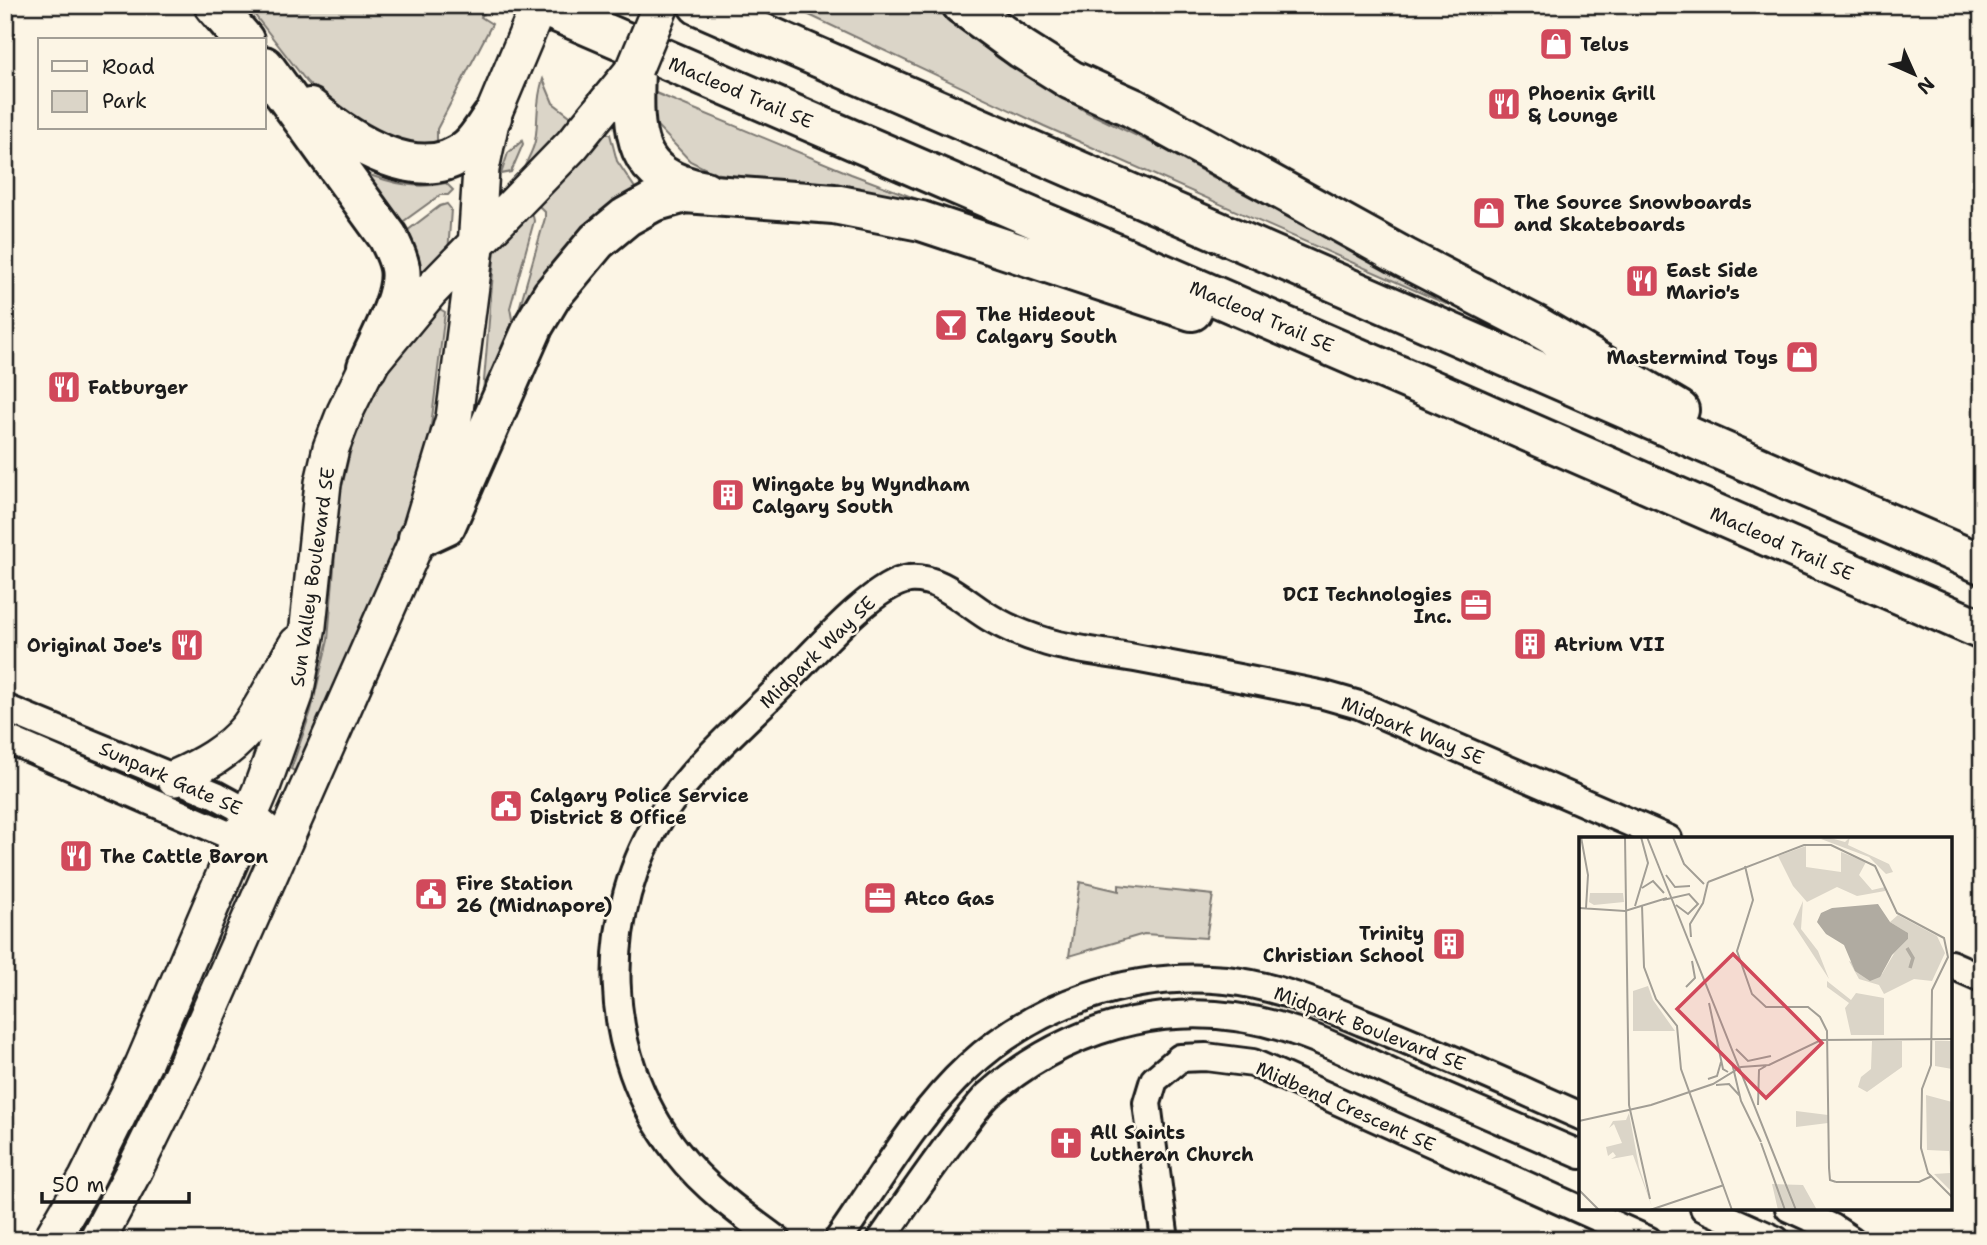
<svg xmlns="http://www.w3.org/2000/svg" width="1987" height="1245" viewBox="0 0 1987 1245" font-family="'Shantell Sans',sans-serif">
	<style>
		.green { fill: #dbd5c8; stroke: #7c7872; stroke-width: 2 }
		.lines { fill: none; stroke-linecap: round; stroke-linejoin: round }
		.minor-casing { stroke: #1c1c1c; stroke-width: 32 }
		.major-casing { stroke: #1c1c1c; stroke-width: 40 }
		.highway-casing { stroke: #1c1c1c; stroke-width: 44 }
		.minor { stroke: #fcf5e5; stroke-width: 26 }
		.major { stroke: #fcf5e5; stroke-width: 35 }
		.highway { stroke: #fcf5e5; stroke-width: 38 }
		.major-bridge-casing { stroke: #1c1c1c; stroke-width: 40; stroke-linecap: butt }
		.major-bridge { stroke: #fcf5e5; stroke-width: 35 }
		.labels { text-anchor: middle; stroke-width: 5; stroke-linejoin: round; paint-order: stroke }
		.poi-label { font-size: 19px; font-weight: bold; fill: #1c1c1c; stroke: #fcf5e5; text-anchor: start }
		.street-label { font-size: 19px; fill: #1c1c1c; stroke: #fcf5e5 }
		.inset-river { fill: none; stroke: #b0aba1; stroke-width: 3.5 }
		.inset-road { fill: none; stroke: #a29e95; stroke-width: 2 }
		.view { fill: #d1495b; fill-opacity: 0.15; stroke: #d1495b; stroke-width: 3.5 }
		.inset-edge { fill: none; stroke: #1c1c1c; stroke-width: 3.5 }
	</style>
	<rect width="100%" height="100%" fill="#fcf5e5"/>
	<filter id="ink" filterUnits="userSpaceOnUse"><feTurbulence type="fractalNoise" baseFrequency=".0143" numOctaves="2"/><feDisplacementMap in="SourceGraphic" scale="14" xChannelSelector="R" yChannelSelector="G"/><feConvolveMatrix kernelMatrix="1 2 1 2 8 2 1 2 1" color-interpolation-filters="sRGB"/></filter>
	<g filter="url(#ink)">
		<!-- green -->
		<path class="green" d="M 247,5 L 461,5 L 485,12 L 481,17 L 492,24 L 437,129 L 437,142 L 423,146 L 385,138 L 327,102 L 307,82 Z
			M 788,5 L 932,5 L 998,58 L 1087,112 L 1156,145 L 1233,188 L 1449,299 L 1446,304 L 1044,126 Z
			M 543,79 L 553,103 L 570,116 L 569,120 L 520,183 C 521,167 532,156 535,141 C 539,119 535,102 543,79 Z
			M 651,91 L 851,174 L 920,200 L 919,203 L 714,173 L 690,161 L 647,115 Z
			M 600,132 L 610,134 L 617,161 L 635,188 L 632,198 L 521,314 L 519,309 L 545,218 L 545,212 L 539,206 L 539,199 Z
			M 522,141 L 523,144 L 511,172 L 501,174 L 508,153 Z
			M 364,173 C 392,183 416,190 446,183 L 453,190 L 448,195 L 440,195 L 397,226 Z
			M 447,204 L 451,209 L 448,254 L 425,282 L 415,278 L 403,234 L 440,206 Z
			M 525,213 L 533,216 L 534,221 L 510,308 L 512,319 L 520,325 L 492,396 L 483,393 L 495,248 Z
			M 436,307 L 445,312 L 429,442 L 409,520 L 300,774 L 291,769 L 311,711 L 328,640 L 340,495 L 350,453 L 361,419 L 395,355 Z
			M 1080,882 L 1119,891 L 1119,885 L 1213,895 L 1206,938 L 1144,934 L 1069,956 Z"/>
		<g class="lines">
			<defs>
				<path id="minor" d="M 5,708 L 216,795 L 251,814 L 285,842
					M 5,738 L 240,840 L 258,840
					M 1950,964 L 1982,978
					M 1704,1208 L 1776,1240
					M 1789,1208 L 1831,1227 L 1851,1240
					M 777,1240 C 741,1214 704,1187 677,1152 C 600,1054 597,913 665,810 C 697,763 743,724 783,684 C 811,657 872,584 909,579 C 942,576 968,606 994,620 C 1010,629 1030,637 1047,642 C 1075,650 1107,653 1135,658 C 1198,670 1261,682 1324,695 L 1359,705 L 1668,839
					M 838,1240 C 878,1183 917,1114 968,1067 C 1037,1003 1132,971 1226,980 C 1273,985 1319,1004 1362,1022 C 1436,1051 1508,1084 1581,1116
					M 881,1240 C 906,1204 931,1167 958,1132 C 968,1120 977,1106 988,1095 C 1074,1020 1186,994 1294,1031 C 1329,1042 1363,1060 1396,1075 C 1458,1102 1519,1128 1581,1155
					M 1165,1240 L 1147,1103 L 1154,1080 L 1180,1058 L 1206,1057 L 1253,1063 L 1648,1240"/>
				<path id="major" d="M 175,778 C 202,766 228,752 247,729 C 265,705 281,670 297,644
					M 51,1240 L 87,1178 L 143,1065 L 262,787 L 295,695 L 308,626 L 323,483 L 331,448 L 345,412 L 367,367 L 430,291 L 572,145 L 635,68
					M 97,1240 L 135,1169 L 185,1067 L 418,538 L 454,418 L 476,247 L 481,169 L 492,117 L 539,5"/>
				<path id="highway" d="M 214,5 L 244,40
					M 540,5 L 1437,392 L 1982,630
					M 698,5 L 1982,564
					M 962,5 L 1022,49 L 1071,80 L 1133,108 L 1405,258 L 1535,325 L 1679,410
					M 264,66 L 388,237 C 392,246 398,256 400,268 C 405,296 378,341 367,367
					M 635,68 C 633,132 630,177 705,191
					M 310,108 C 348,140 422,190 469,147 C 478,139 485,126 492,117
					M 418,538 L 446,525 L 534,325 L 552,295 L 597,241 L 626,217 L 653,202 L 685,193 L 834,204 L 921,221 L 1192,311"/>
			</defs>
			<!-- minor casing -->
			<use href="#minor" class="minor-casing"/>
			<!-- major casing -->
			<use href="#major" class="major-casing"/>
			<!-- highway casing -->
			<use href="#highway" class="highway-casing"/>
			<!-- minor -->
			<use href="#minor" class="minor"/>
			<!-- major -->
			<use href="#major" class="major"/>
			<!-- highway -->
			<use href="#highway" class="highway"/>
			<defs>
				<path id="major-bridge" d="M 635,68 L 661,5"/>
			</defs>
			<!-- major-bridge casing -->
			<use href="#major-bridge" class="major-bridge-casing"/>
			<!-- major-bridge -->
			<use href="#major-bridge" class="major-bridge"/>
		</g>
	</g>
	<!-- icons -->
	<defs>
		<symbol id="shop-square" viewBox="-11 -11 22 22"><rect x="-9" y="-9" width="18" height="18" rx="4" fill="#d1495b" stroke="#fcf5e5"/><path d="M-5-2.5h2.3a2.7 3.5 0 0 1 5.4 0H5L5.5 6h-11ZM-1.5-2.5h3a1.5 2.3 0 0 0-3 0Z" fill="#fff"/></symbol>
		<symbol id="restaurant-square" viewBox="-11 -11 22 22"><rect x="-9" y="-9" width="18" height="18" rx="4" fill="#d1495b" stroke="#fcf5e5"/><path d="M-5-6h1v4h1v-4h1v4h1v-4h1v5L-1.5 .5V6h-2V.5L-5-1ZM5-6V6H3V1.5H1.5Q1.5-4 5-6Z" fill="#fff"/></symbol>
		<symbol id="bar-square" viewBox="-11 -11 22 22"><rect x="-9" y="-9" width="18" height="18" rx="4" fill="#d1495b" stroke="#fcf5e5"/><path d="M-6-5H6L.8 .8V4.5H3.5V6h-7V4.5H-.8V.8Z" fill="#fff"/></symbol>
		<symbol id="building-square" viewBox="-11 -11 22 22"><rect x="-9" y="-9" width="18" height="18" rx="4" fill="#d1495b" stroke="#fcf5e5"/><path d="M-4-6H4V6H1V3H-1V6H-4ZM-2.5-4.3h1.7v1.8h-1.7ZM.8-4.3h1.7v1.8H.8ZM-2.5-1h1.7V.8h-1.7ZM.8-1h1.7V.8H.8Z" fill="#fff"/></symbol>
		<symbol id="office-square" viewBox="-11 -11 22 22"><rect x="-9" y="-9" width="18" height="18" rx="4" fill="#d1495b" stroke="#fcf5e5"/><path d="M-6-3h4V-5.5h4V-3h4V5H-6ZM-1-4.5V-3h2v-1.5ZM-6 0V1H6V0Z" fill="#fff"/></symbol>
		<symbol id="civic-square" viewBox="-11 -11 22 22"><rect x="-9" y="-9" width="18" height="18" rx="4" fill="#d1495b" stroke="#fcf5e5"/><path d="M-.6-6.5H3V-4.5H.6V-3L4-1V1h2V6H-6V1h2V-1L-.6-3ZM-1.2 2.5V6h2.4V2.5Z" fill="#fff"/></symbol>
		<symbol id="church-square" viewBox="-11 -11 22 22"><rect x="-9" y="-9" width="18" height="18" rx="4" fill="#d1495b" stroke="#fcf5e5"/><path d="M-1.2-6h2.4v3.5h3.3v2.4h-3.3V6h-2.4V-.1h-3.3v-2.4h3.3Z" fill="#fff"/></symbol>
	</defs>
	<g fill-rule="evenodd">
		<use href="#shop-square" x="1537" y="25" width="38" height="38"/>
		<use href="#restaurant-square" x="1485" y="85" width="38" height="38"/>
		<use href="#shop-square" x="1470" y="194" width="38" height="38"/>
		<use href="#restaurant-square" x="1623" y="262" width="38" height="38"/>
		<use href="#bar-square" x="932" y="306" width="38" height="38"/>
		<use href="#shop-square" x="1783" y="338" width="38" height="38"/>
		<use href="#restaurant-square" x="45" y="368" width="38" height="38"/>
		<use href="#building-square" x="709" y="476" width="38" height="38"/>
		<use href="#office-square" x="1457" y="586" width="38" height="38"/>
		<use href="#building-square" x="1511" y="625" width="38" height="38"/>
		<use href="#restaurant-square" x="168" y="626" width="38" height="38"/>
		<use href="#civic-square" x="487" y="787" width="38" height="38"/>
		<use href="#restaurant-square" x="57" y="837" width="38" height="38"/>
		<use href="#civic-square" x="412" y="875" width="38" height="38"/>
		<use href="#office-square" x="861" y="879" width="38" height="38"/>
		<use href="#building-square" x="1430" y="925" width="38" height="38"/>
		<use href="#church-square" x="1047" y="1124" width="38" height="38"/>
	</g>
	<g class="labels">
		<!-- poi labels -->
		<g class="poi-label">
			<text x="1580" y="51">Telus</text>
			<text x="1528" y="100">Phoenix Grill<tspan x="1528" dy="22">&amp; Lounge</tspan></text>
			<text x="1514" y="209">The Source Snowboards<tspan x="1514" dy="22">and Skateboards</tspan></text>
			<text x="1666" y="277">East Side<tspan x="1666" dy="22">Mario's</tspan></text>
			<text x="976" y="321">The Hideout<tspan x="976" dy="22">Calgary South</tspan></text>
			<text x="1778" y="364" text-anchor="end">Mastermind Toys</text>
			<text x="88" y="394">Fatburger</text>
			<text x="752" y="491">Wingate by Wyndham<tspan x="752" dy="22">Calgary South</tspan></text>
			<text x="1452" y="601" text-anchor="end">DCI Technologies<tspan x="1452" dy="22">Inc.</tspan></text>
			<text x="1554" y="651">Atrium VII</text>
			<text x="162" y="652" text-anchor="end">Original Joe's</text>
			<text x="530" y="802">Calgary Police Service<tspan x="530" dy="22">District 8 Office</tspan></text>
			<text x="100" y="863">The Cattle Baron</text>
			<text x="456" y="890">Fire Station<tspan x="456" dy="22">26 (Midnapore)</tspan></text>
			<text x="904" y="905">Atco Gas</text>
			<text x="1424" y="940" text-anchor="end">Trinity<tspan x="1424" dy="22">Christian School</tspan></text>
			<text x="1090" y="1139">All Saints<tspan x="1090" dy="22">Lutheran Church</tspan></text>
		</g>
		<!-- street labels -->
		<g class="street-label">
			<text transform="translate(741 92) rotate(23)" y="7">Macleod Trail SE</text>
			<text transform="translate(1262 316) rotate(23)" y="7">Macleod Trail SE</text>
			<text transform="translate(1782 543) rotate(24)" y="7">Macleod Trail SE</text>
			<text transform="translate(312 577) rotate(-82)" y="7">Sun Valley Boulevard SE</text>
			<text transform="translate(817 652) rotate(-44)" y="7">Midpark Way SE</text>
			<text transform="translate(1413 730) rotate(22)" y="7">Midpark Way SE</text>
			<text transform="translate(171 778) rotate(24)" y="7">Sunpark Gate SE</text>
			<text transform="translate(1370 1028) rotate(21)" y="7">Midpark Boulevard SE</text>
			<text transform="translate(1346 1106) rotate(24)" y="7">Midbend Crescent SE</text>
		</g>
	</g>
	<!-- overview -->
	<g transform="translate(1579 837)">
		<rect width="373" height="373" fill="#fcf5e5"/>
		<path d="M 248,0 L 266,5 L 271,0 L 269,8 L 310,27 L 314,35 L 307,37 L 290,20 L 242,2 ZM 227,9 L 227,30 L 262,35 L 262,15 L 287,25 L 280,38 L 293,53 L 306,50 L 306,54 L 278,59 L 258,50 L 228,65 L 214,49 L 199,19 ZM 11,56 L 44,56 L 45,65 L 15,68 L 10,65 ZM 224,64 L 222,92 L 239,114 L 250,142 L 214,87 ZM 319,78 L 358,99 L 366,116 L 353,144 L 335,142 L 305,157 L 300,148 L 280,142 L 270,124 L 303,137 L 316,115 L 329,102 L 327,95 L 311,85 ZM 248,144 L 272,163 L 277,156 L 305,161 L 305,198 L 272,198 L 266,171 L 270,166 L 248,150 ZM 69,149 L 74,163 L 96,194 L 54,194 L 54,154 ZM 293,204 L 323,204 L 323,230 L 288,255 L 279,250 L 282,240 L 292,232 ZM 356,204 L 373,204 L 373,232 L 356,229 ZM 347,258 L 373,265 L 373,355 L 355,337 L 371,336 L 370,314 L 348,313 ZM 217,274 L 249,278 L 249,286 L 217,290 ZM 50,276 L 60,330 L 73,370 L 54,318 L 32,322 L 37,319 L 34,315 L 29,319 L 27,310 L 43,306 L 35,287 L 30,291 L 34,284 L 47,283 ZM 193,347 L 224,348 L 238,373 L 199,373 Z" fill="#dbd5c8"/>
		<path d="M 299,67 L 311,85 L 329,96 L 329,102 L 313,118 L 301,140 L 291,144 L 276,134 L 265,108 L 247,97 L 238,85 L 242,76 L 253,71 Z" fill="#b0aba1"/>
		<path class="inset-river" d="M 328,111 L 334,121 L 331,131"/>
		<path class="inset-road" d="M 2,0 L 9,38 L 7,71M 46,0 L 50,268 L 71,362M 68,0 L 217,373M 94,0 L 105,27 L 125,47M 166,29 L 174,63 L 158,114 L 173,157 L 187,170 L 229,170 L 241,180 L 248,194 L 250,331 L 251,343 L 257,345M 87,38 L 96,50 L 111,49M 129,45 L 225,8 L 252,8 L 296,29 L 318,76 L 365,101 L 369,120 L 353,153 L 352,228 L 343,252 L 342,311 L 349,336 L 373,360M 63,51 L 74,44 L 85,56M 84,63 L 110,57 L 119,67 L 109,77 L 97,68M 63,68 L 65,130 L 77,162 L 98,189 L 102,232 L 153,373M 56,69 L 69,26 L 62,0M 0,71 L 46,74 L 88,61M 112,100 L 111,87 L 124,66 L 129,45M 107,150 L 116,141 L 113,124M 130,166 L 144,232 L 149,235M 157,212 L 169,224 L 192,219M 153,226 L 162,264 L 182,305M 129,242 L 138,239 L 142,225M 137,248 L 150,247 L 161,259M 179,268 L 180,233 L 187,229M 0,284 L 72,268 L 134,247 L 162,230 L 190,228 L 242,203 L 373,202M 182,306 L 206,373M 257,345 L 340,345 L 353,339M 0,353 L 20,373M 71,373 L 145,348"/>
		<path class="view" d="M 154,117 L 243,206 L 187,261 L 98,172 Z"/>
		<rect width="373" height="373" class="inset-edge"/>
	</g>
	<!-- margin -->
	<rect width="1987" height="1245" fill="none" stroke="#fcf5e5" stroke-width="28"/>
	<rect x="14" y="14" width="1959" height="1217" fill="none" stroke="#1c1c1c" stroke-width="2.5" filter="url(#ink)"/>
	<!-- legend -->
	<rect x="38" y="38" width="228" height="91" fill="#fcf5e5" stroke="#a29e95" stroke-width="2"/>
	<rect x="52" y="61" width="35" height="10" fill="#fcf5e5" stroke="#a29e95" stroke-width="2"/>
	<text x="102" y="74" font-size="21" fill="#1c1c1c">Road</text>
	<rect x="52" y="91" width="35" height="21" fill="#dbd5c8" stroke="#a29e95" stroke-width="2"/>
	<text x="102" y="108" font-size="21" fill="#1c1c1c">Park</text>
	<!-- north arrow -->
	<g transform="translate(1914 74) rotate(135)" stroke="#fcf5e5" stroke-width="5" paint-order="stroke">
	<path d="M0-5L12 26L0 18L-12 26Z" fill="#1c1c1c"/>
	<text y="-10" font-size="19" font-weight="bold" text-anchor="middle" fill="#1c1c1c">N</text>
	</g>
	<!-- scale -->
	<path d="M42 1192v10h147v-10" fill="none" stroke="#1c1c1c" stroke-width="3.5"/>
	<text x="52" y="1192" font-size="21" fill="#1c1c1c" stroke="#fcf5e5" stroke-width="5" paint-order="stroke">50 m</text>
</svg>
